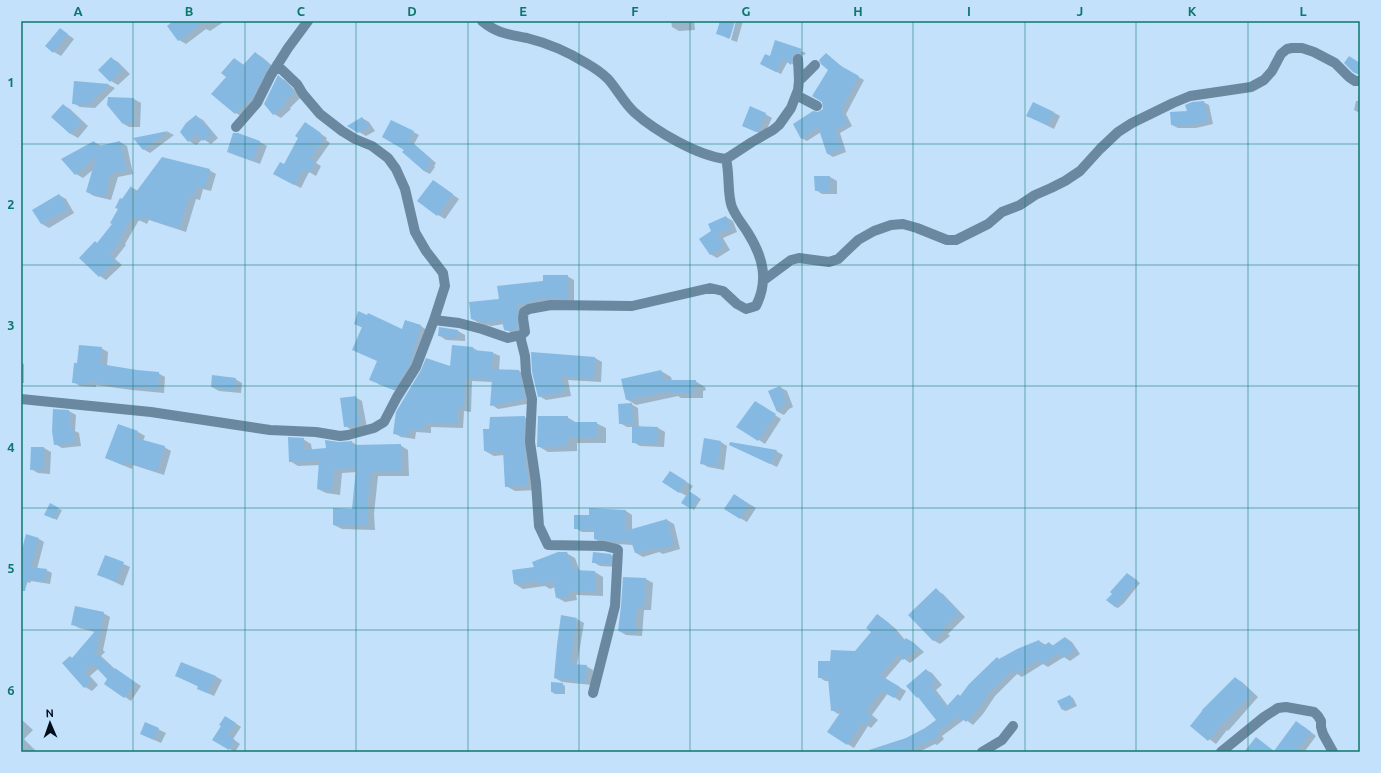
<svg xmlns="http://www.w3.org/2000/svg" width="1381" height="773" viewBox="0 0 1381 773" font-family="Ubuntu,sans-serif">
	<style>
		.shadow { fill: #0003 }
		.building { fill: #86b9e2 }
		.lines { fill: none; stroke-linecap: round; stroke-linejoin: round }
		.minor { stroke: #6b88a1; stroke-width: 10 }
		.grid { fill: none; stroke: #0f766e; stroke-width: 1; stroke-opacity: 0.55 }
		.neatline { fill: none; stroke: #0f766e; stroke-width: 1.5 }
		.grid-label { font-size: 13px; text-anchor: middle; font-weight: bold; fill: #0f766e }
	</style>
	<rect width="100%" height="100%" fill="#c3e1fb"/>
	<!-- shadow -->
	<path class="shadow" d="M 175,21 L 225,21 L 210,31 L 206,29 L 186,44 L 179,40 L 168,26 Z
		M 671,21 L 694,21 L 695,30 L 679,31 L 672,27 Z
		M 721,21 L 734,21 L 729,39 L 717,33 Z
		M 736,21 L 743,21 L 737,42 L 731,40 Z
		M 60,29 L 74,39 L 61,56 L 54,52 Z
		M 776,41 L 806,53 L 804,55 L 800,56 L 795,66 L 788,61 L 781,74 L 766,67 Z
		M 255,53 L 262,57 L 276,69 L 242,117 L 236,113 L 227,77 L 235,59 L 244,65 Z
		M 826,54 L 846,70 L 864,80 L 846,114 L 852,126 L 840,133 L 846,152 L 833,157 L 828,154 L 821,132 L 807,141 L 801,138 L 818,114 L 824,109 L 829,70 Z
		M 111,58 L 118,62 L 130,74 L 118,85 L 111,81 L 99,70 Z
		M 279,77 L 286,81 L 301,97 L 290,108 L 291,109 L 281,118 L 274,114 Z
		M 75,82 L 109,85 L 115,88 L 95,108 L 80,107 L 73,103 Z
		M 1359,88 L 1360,88 L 1360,113 L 1354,110 L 1356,101 L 1358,101 Z
		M 109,98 L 134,99 L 141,103 L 140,127 L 129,127 L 122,123 Z
		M 1203,102 L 1209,105 L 1213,124 L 1196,128 L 1178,128 L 1172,125 L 1188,112 Z
		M 63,105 L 70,109 L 88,126 L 78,138 L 71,134 L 53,117 Z
		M 1053,112 L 1060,116 L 1054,129 L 1034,119 Z
		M 765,114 L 772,118 L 764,135 L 743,126 Z
		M 196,116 L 203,120 L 218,138 L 211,144 L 203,139 L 196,145 L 189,141 Z
		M 362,118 L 369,122 L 375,131 L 366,136 L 349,126 Z
		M 392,121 L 419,135 L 414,144 L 436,163 L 434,166 L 435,167 L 430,174 L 424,171 L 406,150 Z
		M 311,127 L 327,138 L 326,140 L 330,143 L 316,163 L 321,166 L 316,176 L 309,172 L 301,188 L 281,178 L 284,165 Z
		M 168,132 L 174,135 L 150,153 L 143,149 L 135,139 Z
		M 238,134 L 260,142 L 267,146 L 260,164 L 235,155 L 228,151 Z
		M 94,142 L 102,146 L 120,142 L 127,146 L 133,174 L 118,177 L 111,200 L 94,196 L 87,192 L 94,169 L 83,178 L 76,174 Z
		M 209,170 L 216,174 L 211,191 L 203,189 L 200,200 L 196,199 L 186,232 L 149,220 L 147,224 L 139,220 L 125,244 L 126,245 L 115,259 L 122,265 L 106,280 L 100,276 L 81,258 L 98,244 L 113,224 L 122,201 L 131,187 L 138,191 Z
		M 830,177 L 837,181 L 837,194 L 822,194 L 816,190 Z
		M 434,181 L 459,199 L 445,219 L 438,215 Z
		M 59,195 L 66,199 L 74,213 L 49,228 L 42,224 L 33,210 Z
		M 726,217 L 733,221 L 737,232 L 723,238 L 730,250 L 717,258 L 710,254 L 712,232 Z
		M 567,276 L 574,280 L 574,302 L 523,309 L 525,333 L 512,333 L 505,329 L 504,324 L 491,326 L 479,323 L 472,319 L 500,299 L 544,282 Z
		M 355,324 L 403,330 L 421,326 L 428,331 L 402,393 L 378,384 L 378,361 L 363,328 Z
		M 440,328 L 458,331 L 465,335 L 465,341 L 446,340 L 440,336 Z
		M 101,348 L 108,352 L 107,366 L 137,371 L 158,373 L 165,377 L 164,393 L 132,390 L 96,385 L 96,387 L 80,386 L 73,382 L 78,364 Z
		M 473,348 L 480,352 L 493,353 L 500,356 L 499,370 L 519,371 L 526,375 L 532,403 L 498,409 L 492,405 L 493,382 L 472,381 L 471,412 L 464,411 L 463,428 L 431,427 L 431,433 L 416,432 L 415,439 L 401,437 L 394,433 L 451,367 Z
		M 532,353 L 595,358 L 602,362 L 601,382 L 568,380 L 571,396 L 546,400 L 539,396 Z
		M 21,363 L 24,364 L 24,383 L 21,383 Z
		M 661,371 L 671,377 L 672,381 L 695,381 L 705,387 L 706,390 L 703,391 L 703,398 L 681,398 L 678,396 L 636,405 L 626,399 Z
		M 235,379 L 242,383 L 241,393 L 219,391 L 212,387 Z
		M 780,387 L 787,391 L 793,407 L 789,409 L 784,415 L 778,412 L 769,391 Z
		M 355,397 L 362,401 L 367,428 L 352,430 L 345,426 Z
		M 631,404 L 638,408 L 639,428 L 658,428 L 665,432 L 664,447 L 640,446 L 633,442 L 633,427 L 627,427 L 620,423 Z
		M 761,406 L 781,419 L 765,444 L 759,440 Z
		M 69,411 L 76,415 L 75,431 L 79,433 L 81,446 L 62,448 L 55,444 Z
		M 524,417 L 533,422 L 537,490 L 515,491 L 506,486 L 504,455 L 494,456 L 485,451 L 490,430 Z
		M 567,417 L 577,423 L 596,423 L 606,428 L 606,443 L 577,443 L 577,451 L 548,452 L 538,446 Z
		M 138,432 L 145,436 L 143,441 L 164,447 L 171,451 L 164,475 L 133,465 L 132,469 L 106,458 Z
		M 303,439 L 311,444 L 312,450 L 327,449 L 339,443 L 352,442 L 358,446 L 400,445 L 408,450 L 409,476 L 378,476 L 374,514 L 375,530 L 342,529 L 334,525 L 353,510 L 357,472 L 342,473 L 340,495 L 326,493 L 318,489 L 320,465 L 298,466 L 290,461 Z
		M 721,442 L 727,446 L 724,470 L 708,467 L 701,463 Z
		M 731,445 L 776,451 L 783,455 L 777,467 Z
		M 44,448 L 51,452 L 50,474 L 38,473 L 31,469 Z
		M 677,476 L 693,486 L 689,492 L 701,499 L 694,510 L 683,502 L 687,496 L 679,492 Z
		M 734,495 L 756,508 L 747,522 L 740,518 Z
		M 59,509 L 62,510 L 57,520 L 49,516 Z
		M 626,511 L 632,515 L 632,530 L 667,520 L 674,524 L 680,549 L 663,554 L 659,552 L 643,557 L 636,553 L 633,545 L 601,543 L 595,539 L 595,532 L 582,532 L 575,528 L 589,516 Z
		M 39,539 L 44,542 L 37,569 L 46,570 L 52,573 L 50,584 L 31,581 L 30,583 L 21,580 L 21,556 Z
		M 566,553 L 575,558 L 580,572 L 595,572 L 603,577 L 603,596 L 576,595 L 577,600 L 565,602 L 556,597 L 555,587 L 550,589 L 545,586 L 523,589 L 515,584 L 536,568 Z
		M 611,555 L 618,559 L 617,567 L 600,566 L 593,562 Z
		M 106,556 L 130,567 L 123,586 L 98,574 Z
		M 1131,576 L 1140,583 L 1124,603 L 1118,608 L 1115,607 Z
		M 646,579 L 653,583 L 651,610 L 644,610 L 642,636 L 626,635 L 619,631 Z
		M 936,590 L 943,594 L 965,617 L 948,634 L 950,636 L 940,644 L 933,640 Z
		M 103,613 L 110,617 L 103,650 L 105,652 L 101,656 L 115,669 L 141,686 L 131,701 L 125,697 L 98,669 L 90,676 L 98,685 L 92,691 L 85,687 L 73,659 L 95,632 L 79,628 L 72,624 Z
		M 878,615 L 895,628 L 905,640 L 907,639 L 913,642 L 924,652 L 910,663 L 903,658 L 885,679 L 906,691 L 900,701 L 888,693 L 872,715 L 878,720 L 871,728 L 868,726 L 854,748 L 828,732 L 841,713 L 838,714 L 832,710 L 829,681 L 825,681 L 819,677 L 831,662 L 856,652 L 873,632 Z
		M 577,619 L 584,623 L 577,665 L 586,666 L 593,670 L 592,685 L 562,682 L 555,678 Z
		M 1066,638 L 1072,642 L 1080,654 L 1070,661 L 1064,657 L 1048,667 L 1043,664 L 1022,677 L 1017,674 L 995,696 L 983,714 L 973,725 L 965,719 L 942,736 L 944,739 L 937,745 L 935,744 L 919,752 L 879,752 L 925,729 L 937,720 L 921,699 L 918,697 L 926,670 L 932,673 L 942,685 L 936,690 L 948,706 L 961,697 L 1000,660 L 1039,641 L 1046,645 L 1049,643 L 1054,646 Z
		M 215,676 L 222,680 L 214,696 L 205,692 L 199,687 L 183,679 Z
		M 1235,678 L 1242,682 L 1258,697 L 1228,731 L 1227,730 L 1216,744 L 1191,726 Z
		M 562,684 L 565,686 L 565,694 L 555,694 L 552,692 Z
		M 1070,696 L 1073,698 L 1077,706 L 1066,711 L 1063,710 Z
		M 21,719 L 33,730 L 24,739 L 37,752 L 21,752 Z
		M 231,720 L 241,727 L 233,739 L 240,744 L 235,752 L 213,739 Z
		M 145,723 L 166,733 L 161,743 L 141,734 Z
		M 1303,726 L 1316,736 L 1305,751 L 1306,752 L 1245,752 L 1275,752 Z"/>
	<!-- building -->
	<path class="building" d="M 173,21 L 205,21 L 178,41 L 167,26 Z
		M 720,21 L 735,21 L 730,38 L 716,34 Z
		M 60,28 L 68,34 L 53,53 L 45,46 Z
		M 775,40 L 802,49 L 799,53 L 795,53 L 792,56 L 791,65 L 783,59 L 776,72 L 760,64 L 765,54 L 770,56 Z
		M 255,52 L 270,65 L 252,98 L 235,114 L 211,94 L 226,77 L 221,73 L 234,58 L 243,65 Z
		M 826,53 L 841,66 L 859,76 L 841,110 L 848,123 L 835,130 L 842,149 L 827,154 L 818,127 L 801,139 L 793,124 L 813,111 L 818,112 L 823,109 L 822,102 L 812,96 L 828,70 L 821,64 L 819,60 Z
		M 1349,56 L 1360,63 L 1360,74 L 1357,74 L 1353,72 L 1344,63 Z
		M 111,57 L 123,69 L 110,82 L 98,70 Z
		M 278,75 L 292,88 L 294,92 L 284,103 L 285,105 L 273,115 L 264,104 Z
		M 74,81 L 109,84 L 88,105 L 72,104 Z
		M 108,97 L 134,98 L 133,124 L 122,123 L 107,105 Z
		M 1204,101 L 1208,121 L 1190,125 L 1171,125 L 1170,112 L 1187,111 L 1185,105 L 1192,102 Z
		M 1033,102 L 1054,112 L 1047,125 L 1026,116 Z
		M 63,104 L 82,122 L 70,134 L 51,117 Z
		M 750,106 L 766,113 L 758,131 L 756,132 L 742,126 Z
		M 196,115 L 212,134 L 203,141 L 197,134 L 188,142 L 180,132 L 186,123 Z
		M 362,117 L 368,127 L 358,133 L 347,126 Z
		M 391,120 L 414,131 L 409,140 L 431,159 L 429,162 L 431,164 L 424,171 L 402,152 L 404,150 L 382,137 Z
		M 305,122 L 321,133 L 320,135 L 324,138 L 310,159 L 316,161 L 309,173 L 303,169 L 294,185 L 273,174 L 280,162 L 284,164 L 298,138 L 295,136 Z
		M 168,131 L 143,150 L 133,138 Z
		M 233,133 L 238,133 L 260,141 L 253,161 L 227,152 Z
		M 94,141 L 98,148 L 99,146 L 120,141 L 127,170 L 111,173 L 104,197 L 86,192 L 96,157 L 75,175 L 61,159 Z
		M 162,157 L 210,169 L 205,188 L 197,186 L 193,197 L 189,196 L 179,229 L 142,217 L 140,221 L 132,217 L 119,240 L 120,241 L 109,255 L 116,261 L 99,277 L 79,258 L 95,241 L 97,243 L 112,224 L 110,223 L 118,209 L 115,208 L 120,198 L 122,199 L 131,186 L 133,196 Z
		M 814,176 L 830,176 L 830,191 L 815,191 Z
		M 433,180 L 453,194 L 437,216 L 417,201 Z
		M 59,194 L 68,209 L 41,224 L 32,210 Z
		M 726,216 L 731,228 L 717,234 L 724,246 L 710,255 L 699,239 L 711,231 L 708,224 Z
		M 543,275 L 568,275 L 567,299 L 540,298 L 540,300 L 517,305 L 518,310 L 517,319 L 518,329 L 508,331 L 504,330 L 502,320 L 483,322 L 471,319 L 469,302 L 499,299 L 497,286 L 543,281 Z
		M 358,311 L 367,315 L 368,313 L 402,329 L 405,320 L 421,325 L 410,364 L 394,390 L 369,380 L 377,361 L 352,350 L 362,327 L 354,324 Z
		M 439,327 L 458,330 L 458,338 L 438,336 Z
		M 79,345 L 102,347 L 100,364 L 137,370 L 159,372 L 158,389 L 124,387 L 89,381 L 89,384 L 72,383 L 74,363 L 77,363 Z
		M 452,345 L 473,347 L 473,350 L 493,352 L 492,369 L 519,370 L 525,399 L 490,406 L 492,379 L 465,378 L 464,408 L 457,408 L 457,424 L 425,423 L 424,430 L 409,429 L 408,436 L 393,434 L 396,412 L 421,370 L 426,358 L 450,366 Z
		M 531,352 L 595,357 L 594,379 L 561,376 L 564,392 L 538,397 L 532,372 Z
		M 661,370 L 664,380 L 696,380 L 696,385 L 694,386 L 694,393 L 670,393 L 670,391 L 626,400 L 621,379 Z
		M 212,375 L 236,378 L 234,390 L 211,387 Z
		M 780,386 L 787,403 L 782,405 L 777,412 L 768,391 Z
		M 356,396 L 360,424 L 344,427 L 340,398 Z
		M 755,401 L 776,414 L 758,441 L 736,427 Z
		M 632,403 L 633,423 L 619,424 L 618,404 Z
		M 53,409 L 69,410 L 69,429 L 73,428 L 74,443 L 54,445 L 52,431 Z
		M 525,416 L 524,443 L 528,485 L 505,487 L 503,451 L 484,451 L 483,429 L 489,429 L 490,417 Z
		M 538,416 L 568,416 L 568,422 L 597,422 L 597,438 L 568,438 L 568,446 L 537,447 Z
		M 118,424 L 138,431 L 136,438 L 165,446 L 157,472 L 126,462 L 125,466 L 105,458 Z
		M 632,426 L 658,427 L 658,443 L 632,443 Z
		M 288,437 L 304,438 L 304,450 L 326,448 L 325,440 L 339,442 L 352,441 L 352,445 L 401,444 L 401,472 L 371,472 L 367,509 L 367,526 L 333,525 L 333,508 L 352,509 L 356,468 L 334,469 L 332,491 L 317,489 L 319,460 L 289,462 Z
		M 704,438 L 721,441 L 717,466 L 700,464 Z
		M 730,442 L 777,450 L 770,464 L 729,445 Z
		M 31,447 L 44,447 L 44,470 L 30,470 Z
		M 670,471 L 686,481 L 679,493 L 662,482 Z
		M 689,491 L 698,497 L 691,509 L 681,503 Z
		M 734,494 L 749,504 L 740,519 L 724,509 Z
		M 50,503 L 59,508 L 54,519 L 44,515 Z
		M 589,508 L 626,510 L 625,531 L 667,519 L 674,545 L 655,550 L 654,548 L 635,553 L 631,541 L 612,541 L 594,539 L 594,529 L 574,529 L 574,515 L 589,515 Z
		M 26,534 L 39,538 L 31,567 L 47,569 L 45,581 L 28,579 L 25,591 L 21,591 L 21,553 Z
		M 558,552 L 567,552 L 574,570 L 595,571 L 595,591 L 569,591 L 569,596 L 556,598 L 553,580 L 541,585 L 540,581 L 514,584 L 512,570 L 534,567 L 532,562 Z
		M 593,552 L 611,554 L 611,563 L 592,563 Z
		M 105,555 L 124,562 L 116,582 L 97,575 Z
		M 1127,573 L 1138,581 L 1121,601 L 1115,607 L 1106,600 L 1112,594 L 1110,592 Z
		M 623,577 L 646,578 L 644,607 L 637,607 L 635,633 L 618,631 L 621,606 Z
		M 936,588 L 959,613 L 942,629 L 944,631 L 933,641 L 908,615 Z
		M 75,606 L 104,612 L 97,645 L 99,647 L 95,652 L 114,670 L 115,668 L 135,682 L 124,698 L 104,684 L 107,679 L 93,664 L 84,672 L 92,681 L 84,688 L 62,663 L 70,656 L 72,658 L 96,630 L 71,625 Z
		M 877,614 L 889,623 L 903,641 L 906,638 L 919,648 L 903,660 L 898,654 L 880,675 L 900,687 L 894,698 L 881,691 L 866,711 L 872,716 L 865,725 L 862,723 L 847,745 L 827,732 L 842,710 L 831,711 L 828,678 L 818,678 L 818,661 L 830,661 L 831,650 L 855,651 L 871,632 L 866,628 Z
		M 561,615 L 577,618 L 570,664 L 587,665 L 585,682 L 554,678 L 557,645 Z
		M 1065,637 L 1075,650 L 1063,658 L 1060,653 L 1041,664 L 1039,660 L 1015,674 L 1013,670 L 989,692 L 977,711 L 966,722 L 959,716 L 937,732 L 939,735 L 930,742 L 929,741 L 907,752 L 870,752 L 869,750 L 906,738 L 925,728 L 936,720 L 918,697 L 917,698 L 906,686 L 926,669 L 936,681 L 930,686 L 946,707 L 958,694 L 960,696 L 969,684 L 997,657 L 999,659 L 1017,649 L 1039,640 L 1042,647 L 1049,642 L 1052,646 Z
		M 181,662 L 216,676 L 207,693 L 197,689 L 198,686 L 175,676 Z
		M 1235,677 L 1252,693 L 1220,727 L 1219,727 L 1208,741 L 1190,726 L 1202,711 L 1202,710 Z
		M 551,682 L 563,683 L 562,693 L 551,692 Z
		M 1070,695 L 1074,704 L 1062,710 L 1057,701 Z
		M 225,716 L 236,723 L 228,735 L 235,740 L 229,750 L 212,740 L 221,726 L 219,725 Z
		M 1296,721 L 1311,732 L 1296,752 L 1244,752 L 1256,737 L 1274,751 Z
		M 145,722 L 159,728 L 154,740 L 140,734 Z"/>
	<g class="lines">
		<!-- minor -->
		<path class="minor" d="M 277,65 L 297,84 L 303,94 L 320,114 L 342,131 L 355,139 L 372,146 L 388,158 L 396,169 L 405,189 L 415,232 L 426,251 L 443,273 L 445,286 L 434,320
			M 799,81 L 815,65
			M 796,95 L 817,106
			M 236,127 L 257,103 L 271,75 L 288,48 L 308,21
			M 726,159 L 752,142 L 773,130 L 779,125 L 791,108 L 798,90 L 799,81 L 798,59
			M 764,280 L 791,260 L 799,258 L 829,262 L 838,259 L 858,240 L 874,231 L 891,225 L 903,224 L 917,228 L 947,240 L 956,240 L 988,224 L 1002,212 L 1020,205 L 1035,195 L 1051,188 L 1065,181 L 1080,171 L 1100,149 L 1118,132 L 1132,123 L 1173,103 L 1190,96 L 1251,87 L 1264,80 L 1272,71 L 1281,54 L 1287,49 L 1292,48 L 1302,48 L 1314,52 L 1335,63 L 1349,77 L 1355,81 L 1360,81
			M 521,335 L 521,340 L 525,356 L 526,373 L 532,399 L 530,442 L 536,483 L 539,526 L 548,545 L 604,546 L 617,549 L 618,550 L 615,606 L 593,693
			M 21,399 L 151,412 L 270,430 L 316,432 L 340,436 L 348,435 L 374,428 L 384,422 L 397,397 L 416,367 L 434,320 L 459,323 L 482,329 L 508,338 L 521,335 L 525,332 L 523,318 L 524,312 L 529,309 L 551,305 L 632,306 L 710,288 L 723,291 L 737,304 L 746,309 L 756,306 C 769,280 763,257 748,233 C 743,225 736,217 732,207 C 727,195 730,174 726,159 C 698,156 655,131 634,112 C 624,103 617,89 608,79 C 602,73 593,67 586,63 C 568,52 547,43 527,38 C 508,34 498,34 482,21
			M 982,752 L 1002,740 L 1013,726
			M 1221,752 L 1264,717 L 1278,708 L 1286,707 L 1314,712 L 1318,716 L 1321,721 L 1321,727 L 1323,734 L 1333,752"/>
	</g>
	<!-- grid -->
	<path class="grid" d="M 133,21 L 133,752M 245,21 L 245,752M 356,21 L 356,752M 468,21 L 468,752M 579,21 L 579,752M 690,21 L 690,752M 802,21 L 802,752M 913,21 L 913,752M 1025,21 L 1025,752M 1136,21 L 1136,752M 1248,21 L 1248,752M 21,144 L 1360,144M 21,265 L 1360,265M 21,386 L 1360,386M 21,508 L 1360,508M 21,630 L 1360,630"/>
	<!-- border -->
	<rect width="1381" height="773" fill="none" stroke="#c3e1fb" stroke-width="44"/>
	<!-- north arrow -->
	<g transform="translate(50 723) rotate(358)" stroke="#c3e1fb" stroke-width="3" paint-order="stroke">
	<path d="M0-3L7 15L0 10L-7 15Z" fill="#000e1c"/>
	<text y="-6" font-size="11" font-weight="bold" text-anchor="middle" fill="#000e1c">N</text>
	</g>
	<rect x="22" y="22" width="1337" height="729" class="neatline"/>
	<g class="grid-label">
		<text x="78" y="16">A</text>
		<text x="189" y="16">B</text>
		<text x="301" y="16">C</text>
		<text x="412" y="16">D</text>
		<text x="523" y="16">E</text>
		<text x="635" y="16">F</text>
		<text x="746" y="16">G</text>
		<text x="858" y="16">H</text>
		<text x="969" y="16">I</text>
		<text x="1080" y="16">J</text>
		<text x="1192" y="16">K</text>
		<text x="1303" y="16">L</text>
		<text x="11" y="87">1</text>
		<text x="11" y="209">2</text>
		<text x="11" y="330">3</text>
		<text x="11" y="452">4</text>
		<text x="11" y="573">5</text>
		<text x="11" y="695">6</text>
	</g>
</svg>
